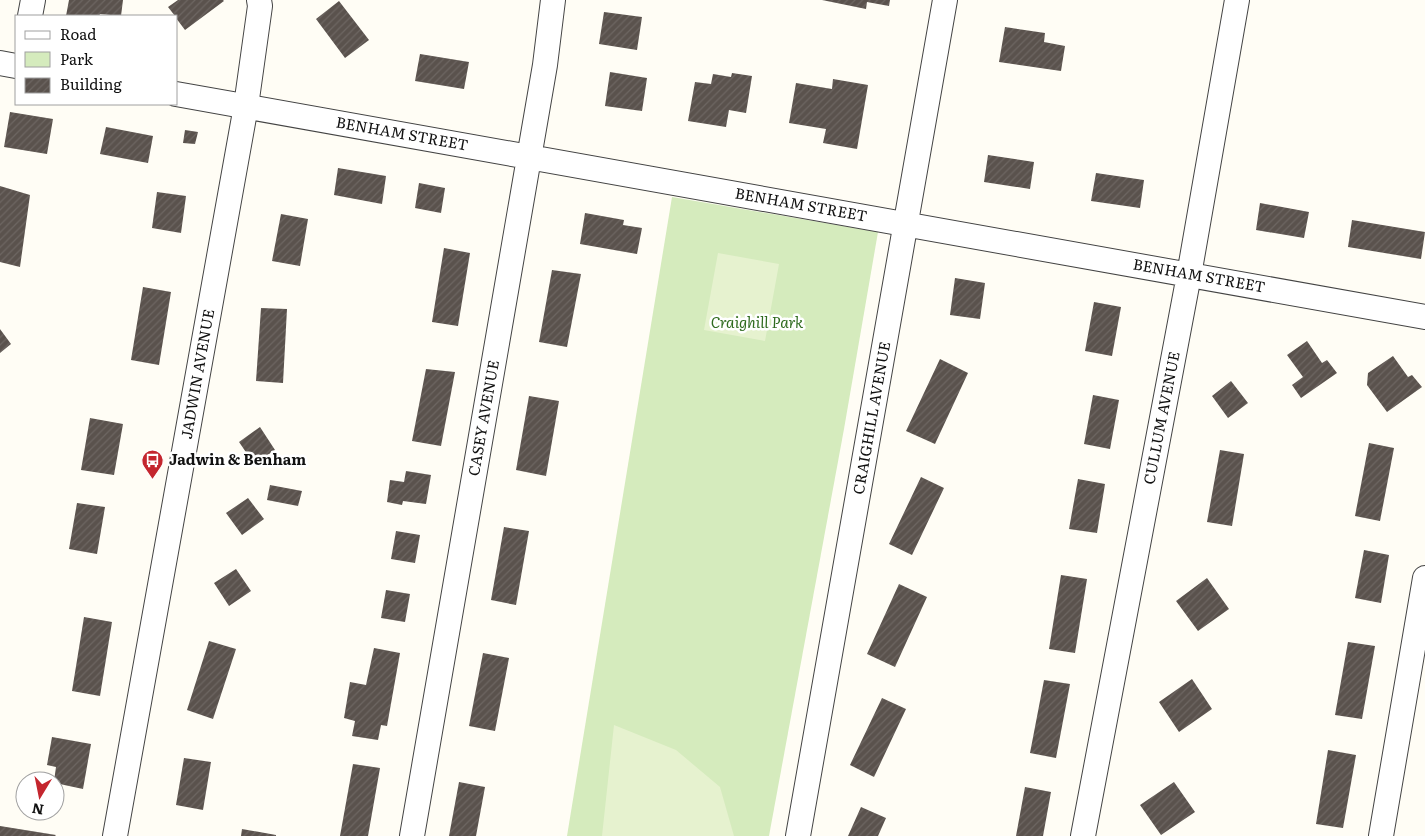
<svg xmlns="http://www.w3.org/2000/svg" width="1425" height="836" viewBox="0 0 1425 836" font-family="Literata,serif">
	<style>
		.park { fill: #d5ebbd }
		.pitch { fill: #e6f2cf }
		.building { fill: url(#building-hatch) }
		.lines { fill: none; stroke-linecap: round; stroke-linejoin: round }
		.minor-casing { stroke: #444; stroke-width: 26 }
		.minor { stroke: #fff; stroke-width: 24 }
		.labels { text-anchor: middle; stroke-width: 5; stroke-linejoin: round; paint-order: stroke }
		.street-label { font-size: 15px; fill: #111; stroke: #fff }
		.park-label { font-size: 15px; font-style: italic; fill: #2f6b1f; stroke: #fff }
		.poi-label { font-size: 15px; font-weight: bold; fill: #111; stroke: #fff; text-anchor: start }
	</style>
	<defs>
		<pattern id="building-hatch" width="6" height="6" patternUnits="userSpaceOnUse" patternTransform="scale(1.25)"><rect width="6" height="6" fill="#5a524d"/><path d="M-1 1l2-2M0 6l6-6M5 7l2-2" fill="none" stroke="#6d6662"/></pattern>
	</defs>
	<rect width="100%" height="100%" fill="#fffdf5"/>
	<!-- park -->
	<path class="park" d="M 672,197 L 878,232 L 844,429 L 769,836 L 567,836 Z"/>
	<!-- pitch -->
	<path class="pitch" d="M 718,253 L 779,264 L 765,341 L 704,330 Z
		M 614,725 L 676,750 L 720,787 L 734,836 L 602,836 Z"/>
	<!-- building -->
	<path class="building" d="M 69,0 L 123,0 L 121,16 L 100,14 L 99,16 L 66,16 Z
		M 178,0 L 223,0 L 224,1 L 185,30 L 176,18 L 176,16 L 175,16 L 168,7 Z
		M 822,0 L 890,0 L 889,6 L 867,2 L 866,9 Z
		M 339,1 L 369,40 L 345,58 L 316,19 Z
		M 604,12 L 642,17 L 637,50 L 599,44 Z
		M 1005,27 L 1045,33 L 1044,42 L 1065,46 L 1061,71 L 999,62 Z
		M 420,54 L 469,62 L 464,89 L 415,81 Z
		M 610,72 L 647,78 L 642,111 L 605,106 Z
		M 732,73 L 752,76 L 746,113 L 729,110 L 726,127 L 688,121 L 695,82 L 711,84 L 713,74 L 731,77 Z
		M 833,79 L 868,85 L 857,149 L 823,143 L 826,129 L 789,123 L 796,83 L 832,89 Z
		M 10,112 L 53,119 L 47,154 L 4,147 Z
		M 106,127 L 153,136 L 148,163 L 100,154 Z
		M 185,130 L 198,132 L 195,144 L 183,143 Z
		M 988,155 L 1034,162 L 1030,189 L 984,182 Z
		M 338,168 L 386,176 L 382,204 L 334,195 Z
		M 1096,173 L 1144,180 L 1140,208 L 1091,201 Z
		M 419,183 L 445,188 L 441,213 L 415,208 Z
		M 0,186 L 30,195 L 20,267 L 0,262 Z
		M 157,192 L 186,196 L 181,233 L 152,228 Z
		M 1260,203 L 1309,212 L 1304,238 L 1256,230 Z
		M 585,213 L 624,220 L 623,225 L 642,228 L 637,254 L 580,244 Z
		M 281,214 L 308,219 L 300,266 L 272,261 Z
		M 1352,220 L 1425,232 L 1421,259 L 1348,247 Z
		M 444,248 L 470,253 L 458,326 L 432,322 Z
		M 552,270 L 581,274 L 567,347 L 539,342 Z
		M 955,278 L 985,283 L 980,319 L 950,315 Z
		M 143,287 L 171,292 L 159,365 L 131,360 Z
		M 1094,302 L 1121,307 L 1112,356 L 1085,351 Z
		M 261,308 L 287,309 L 283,383 L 256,381 Z
		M 0,329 L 11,344 L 0,353 Z
		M 1307,341 L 1322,363 L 1327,360 L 1337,373 L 1301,398 L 1292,385 L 1303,377 L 1287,355 Z
		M 1393,356 L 1408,377 L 1412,375 L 1422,387 L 1387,412 L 1367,385 L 1368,373 Z
		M 940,359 L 968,373 L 935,444 L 906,431 Z
		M 426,369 L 455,372 L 441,446 L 412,441 Z
		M 1231,381 L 1248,403 L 1228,418 L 1212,396 Z
		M 1093,395 L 1119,400 L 1110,449 L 1084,444 Z
		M 529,396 L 559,401 L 546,476 L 516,470 Z
		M 90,418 L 123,424 L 114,475 L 81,470 Z
		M 260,427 L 275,450 L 254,464 L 239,442 Z
		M 1369,443 L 1394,448 L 1380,521 L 1355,516 Z
		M 1220,450 L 1244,454 L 1232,526 L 1207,522 Z
		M 406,471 L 431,475 L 426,504 L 403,501 L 402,505 L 387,502 L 390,480 L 404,482 Z
		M 921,477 L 944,488 L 912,555 L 889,544 Z
		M 1078,479 L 1105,484 L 1097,533 L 1069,529 Z
		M 270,485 L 302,491 L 298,506 L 267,500 Z
		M 248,498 L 264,519 L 242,535 L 226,513 Z
		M 77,503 L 105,507 L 97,554 L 69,549 Z
		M 504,527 L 529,531 L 516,605 L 491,600 Z
		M 396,531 L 420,535 L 415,563 L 391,559 Z
		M 1364,550 L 1389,555 L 1381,603 L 1355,598 Z
		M 236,569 L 251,591 L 229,606 L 214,583 Z
		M 1061,575 L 1087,579 L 1075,653 L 1049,649 Z
		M 1207,578 L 1229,609 L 1198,631 L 1176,601 Z
		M 899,584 L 927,597 L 895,667 L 867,654 Z
		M 386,590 L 410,594 L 405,622 L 381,618 Z
		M 84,617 L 112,622 L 100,696 L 72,691 Z
		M 209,641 L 236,649 L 213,719 L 187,710 Z
		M 1348,642 L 1375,646 L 1362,719 L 1335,715 Z
		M 374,648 L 400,653 L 387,726 L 381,725 L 378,740 L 352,736 L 355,721 L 344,718 L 350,682 L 366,685 Z
		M 483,653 L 509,658 L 495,731 L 469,726 Z
		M 1192,679 L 1212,709 L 1179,732 L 1159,702 Z
		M 1044,680 L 1070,684 L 1056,758 L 1030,753 Z
		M 882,698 L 906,709 L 874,777 L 850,765 Z
		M 52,737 L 91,744 L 83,789 L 55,783 L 54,781 L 56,767 L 47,765 Z
		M 1328,750 L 1356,755 L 1343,828 L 1316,824 Z
		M 184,758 L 211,762 L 203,810 L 176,805 Z
		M 353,764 L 380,768 L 368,836 L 340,836 Z
		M 459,782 L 485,787 L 476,836 L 449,836 Z
		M 1174,782 L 1195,812 L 1161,835 L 1140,805 Z
		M 1025,787 L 1051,792 L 1043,836 L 1016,836 Z
		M 861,807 L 886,818 L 878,836 L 848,836 Z
		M 0,826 L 56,835 L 55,836 L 0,836 Z
		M 242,829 L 276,835 L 276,836 L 241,836 Z"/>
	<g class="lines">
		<defs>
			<path id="minor" d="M 30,16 L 33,0
				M 0,63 L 16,66
				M 176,94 L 1425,317
				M 115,836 L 246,106 L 260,6 L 259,0
				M 412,836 L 545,65 L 553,0
				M 798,836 L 945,0
				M 1083,836 L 1189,275 L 1237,0
				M 1381,836 L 1425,578"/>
		</defs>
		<!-- minor casing -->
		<use href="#minor" class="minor-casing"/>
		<!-- minor -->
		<use href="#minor" class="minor"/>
	</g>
	<!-- icons -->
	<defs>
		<symbol id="bus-pin" viewBox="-11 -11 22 30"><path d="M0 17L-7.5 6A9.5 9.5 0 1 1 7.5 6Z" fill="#c4262e" stroke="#fff"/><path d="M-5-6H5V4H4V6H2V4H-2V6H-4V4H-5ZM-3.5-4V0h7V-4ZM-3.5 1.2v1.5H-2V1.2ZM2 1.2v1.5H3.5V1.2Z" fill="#fff"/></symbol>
	</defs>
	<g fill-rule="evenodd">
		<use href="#bus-pin" x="140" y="448" width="25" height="34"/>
	</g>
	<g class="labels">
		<!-- street labels -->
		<g class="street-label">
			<text transform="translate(402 134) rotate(10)" y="5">BENHAM STREET</text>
			<text transform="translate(801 205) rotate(10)" y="5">BENHAM STREET</text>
			<text transform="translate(1199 276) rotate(10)" y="5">BENHAM STREET</text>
			<text transform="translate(198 374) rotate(-80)" y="5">JADWIN AVENUE</text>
			<text transform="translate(484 418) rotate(-80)" y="5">CASEY AVENUE</text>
			<text transform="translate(872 418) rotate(-80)" y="5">CRAIGHILL AVENUE</text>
			<text transform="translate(1162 418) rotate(-79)" y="5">CULLUM AVENUE</text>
		</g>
		<!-- park labels -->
		<g class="park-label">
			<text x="757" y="328">Craighill Park</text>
		</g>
		<!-- poi labels -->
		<g class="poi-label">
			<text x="169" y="465">Jadwin &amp; Benham</text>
		</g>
	</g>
	<!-- legend -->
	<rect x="15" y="15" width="162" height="90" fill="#ffffff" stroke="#a0a0a0"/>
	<rect x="25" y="31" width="25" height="8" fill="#ffffff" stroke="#a0a0a0"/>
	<text x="60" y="40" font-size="15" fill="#111111">Road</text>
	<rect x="25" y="52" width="25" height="15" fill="#d5ebbd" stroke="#a0a0a0"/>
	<text x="60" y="65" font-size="15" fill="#111111">Park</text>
	<rect x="25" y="78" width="25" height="15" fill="url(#building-hatch)" stroke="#a0a0a0"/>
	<text x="60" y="90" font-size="15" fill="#111111">Building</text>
	<!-- north arrow -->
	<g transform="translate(40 796) rotate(190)"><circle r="24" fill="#ffffff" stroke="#a0a0a0"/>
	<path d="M0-4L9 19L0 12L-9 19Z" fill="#c4262e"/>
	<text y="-8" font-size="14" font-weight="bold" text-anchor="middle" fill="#111111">N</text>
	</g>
</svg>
